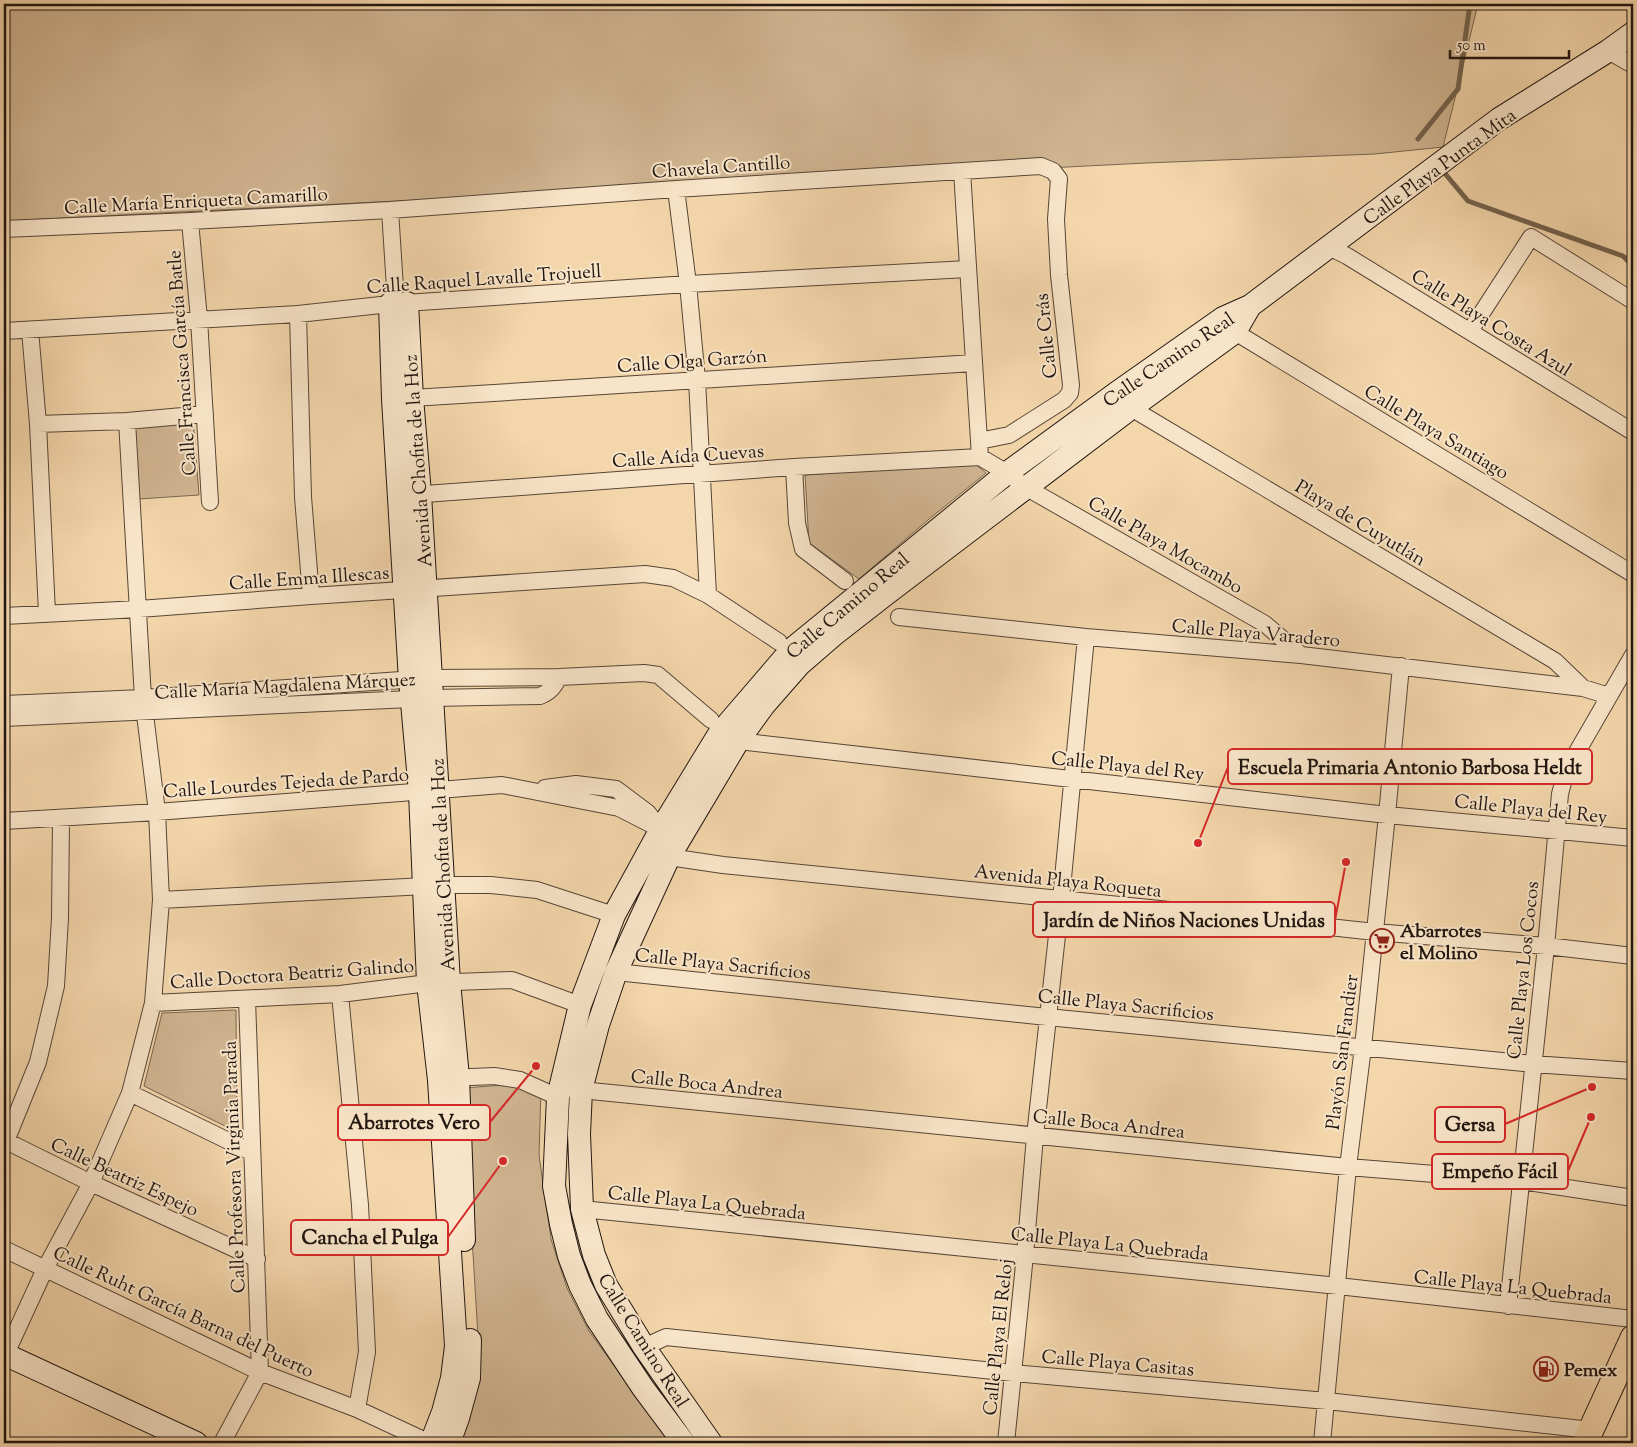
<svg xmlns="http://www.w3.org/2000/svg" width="1637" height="1447" viewBox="0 0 1637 1447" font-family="'Sorts Mill Goudy',serif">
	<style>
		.green { fill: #d0b591; stroke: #786650 }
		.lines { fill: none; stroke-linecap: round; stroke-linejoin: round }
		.stream { stroke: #74624d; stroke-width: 5 }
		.street-casing { stroke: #564637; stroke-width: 18 }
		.secondary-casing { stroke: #211610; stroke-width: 24 }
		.primary-casing { stroke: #211610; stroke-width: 27 }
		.street { stroke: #f8e4c8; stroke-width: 16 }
		.secondary { stroke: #f8e4c8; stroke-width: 22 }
		.primary { stroke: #f4d6ab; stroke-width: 25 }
		.labels { text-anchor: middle; stroke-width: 4; stroke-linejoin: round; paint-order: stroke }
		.street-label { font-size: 19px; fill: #211610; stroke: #f8e4c8 }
		.poi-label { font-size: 19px; font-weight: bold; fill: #211610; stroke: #f8e4c8; text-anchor: start }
		.leader { fill: none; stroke: #d62828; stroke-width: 2 }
		.callout-dot { fill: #d62828; stroke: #f8e4c8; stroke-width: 2 }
		.callout { fill: #f8e4c8; stroke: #d62828; stroke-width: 2 }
		.callout-label { font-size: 20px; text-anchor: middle; font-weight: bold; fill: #211610 }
	</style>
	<rect width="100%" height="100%" fill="#f4d6ab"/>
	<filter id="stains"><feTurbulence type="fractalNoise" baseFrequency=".004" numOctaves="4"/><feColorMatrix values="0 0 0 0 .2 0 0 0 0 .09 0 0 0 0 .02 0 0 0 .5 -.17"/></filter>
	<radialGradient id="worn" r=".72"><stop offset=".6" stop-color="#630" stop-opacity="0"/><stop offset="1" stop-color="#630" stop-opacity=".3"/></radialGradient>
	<!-- green -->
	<path class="green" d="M 4,4 L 1478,4 L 1443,147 L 1375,154 L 1146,163 L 4,221 Z
		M 193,418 L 199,495 L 138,499 L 135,423 Z
		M 974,463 L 986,473 L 928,520 L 859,579 L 809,543 L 805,475 Z
		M 236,1010 L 237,1132 L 144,1086 L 162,1013 Z
		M 505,1085 L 541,1089 L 539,1155 L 551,1239 L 567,1288 L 589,1331 L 670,1443 L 468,1443 L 459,1439 L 479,1353 L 463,1088 Z"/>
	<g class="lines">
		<!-- stream -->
		<path class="stream" d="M 1418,139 L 1458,89 L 1470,4
			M 1442,170 L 1468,201 L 1623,256 L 1633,266"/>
		<defs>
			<path id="street" d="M 1608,51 L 1633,65
				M 962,171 L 980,457 L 1007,473 L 1027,488 L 1265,624 L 1301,655
				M 676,189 L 688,284 L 697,380 L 708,595
				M 190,221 L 199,319 L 210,502
				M 4,229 L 190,221 L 390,210 L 676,189 L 1041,166 L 1053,171 L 1059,179 L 1056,219 L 1059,275 L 1071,385 L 1070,393 L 1064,400 L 1009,435 L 979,441
				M 1329,247 L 1347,256 L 1633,432
				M 390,304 L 395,288 L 390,210
				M 298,314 L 303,497 L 311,596
				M 1229,325 L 1235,332 L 1633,574
				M 30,330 L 38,424 L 47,613
				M 4,331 L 298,314 L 390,304 L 688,284 L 968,269
				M 1470,331 L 1531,237 L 1633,301
				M 412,398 L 974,363
				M 1126,401 L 1131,408 L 1555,661 L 1583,688
				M 38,424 L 127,421 L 205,414
				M 794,467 L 797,523 L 803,549 L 845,581
				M 411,495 L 794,467 L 980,457
				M 4,616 L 139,609 L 311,596 L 645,574 L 673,578 L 708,595 L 779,642
				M 899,617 L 1086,637 L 1301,655 L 1583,688 L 1609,696
				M 4,704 L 143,698 L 430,678 L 559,677 L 644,673 L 658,675 L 711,720
				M 4,718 L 432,698 L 540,696 C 550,692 554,687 559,677
				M 738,741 L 1387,815 L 1633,838
				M 545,788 L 576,784 L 616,789 L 648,813 L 652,818
				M 4,821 L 157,812 L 502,785 L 619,808 L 670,834
				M 662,853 L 669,857 L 723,865 L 1229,916 L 1375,932 L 1546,946 L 1633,956
				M 161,900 L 444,885 L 491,885 L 537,890 L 614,915
				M 616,972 L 1047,1017 L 1533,1064 L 1633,1071
				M 340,994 L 360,1205 L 367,1352 L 357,1409
				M 153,1003 L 340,994 L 428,983 L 512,980 L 580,1005
				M 448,1078 L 494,1076 L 520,1080 L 558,1097
				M 581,1090 L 1348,1167 L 1521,1181 L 1633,1198
				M 130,1093 L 251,1152
				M 4,1140 L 91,1183 L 257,1259
				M 6,1141 L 38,1062 L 56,986 L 60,918 L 61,818
				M 582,1209 L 1338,1286 L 1633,1319
				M 4,1249 L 260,1372 L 357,1409 L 430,1443
				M 1508,1306 L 1546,946 L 1560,794 L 1566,771 L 1633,655
				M 644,1347 L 666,1337 L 1013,1373 L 1327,1401 L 1591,1430
				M 4,1358 L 45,1269 L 91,1183 L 130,1093 L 153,1003 L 161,900 L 157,812 L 143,698 L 127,421
				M 222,1443 L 260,1372 L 247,999
				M 1006,1443 L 1025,1255 L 1035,1136 L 1061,899 L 1086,637
				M 1322,1443 L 1348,1167 L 1363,1047 L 1387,815 L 1401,666"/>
			<path id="secondary" d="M 407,303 L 412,398 L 420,494 L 449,982 L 458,1077 L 464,1240
				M 390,304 L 393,399 L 410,680 L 420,792 L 428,983 L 439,1080 L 456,1346 L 452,1378 L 443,1412 L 431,1443
				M 4,1354 L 196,1443
				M 449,1443 L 458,1418 L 469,1378 L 470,1340
				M 684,1443 L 643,1388 L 597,1319 L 580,1285 L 569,1256 L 561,1224 L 554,1186 L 558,1097 L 580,1005 L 614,915 L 661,829 L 719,734 L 792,649 L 1007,473 L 1118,392 L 1223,318 L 1250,306 L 1499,119 L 1608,51 L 1633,33
				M 711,1443 L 644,1347 L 606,1285 L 594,1255 L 582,1209 L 579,1134 L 581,1090 L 598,1025 L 616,972 L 669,857 L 738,741 L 764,705 L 799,665 L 836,633 L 886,594 L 1131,408 L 1235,332 L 1250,306"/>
			<path id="primary" d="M 1585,1443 L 1633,1338"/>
		</defs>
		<!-- street casing -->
		<use href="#street" class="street-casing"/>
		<!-- secondary casing -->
		<use href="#secondary" class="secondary-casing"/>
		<!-- primary casing -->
		<use href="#primary" class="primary-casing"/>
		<!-- street -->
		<use href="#street" class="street"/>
		<!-- secondary -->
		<use href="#secondary" class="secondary"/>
		<!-- primary -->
		<use href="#primary" class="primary"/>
	</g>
	<!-- icons -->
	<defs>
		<symbol id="supermarket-ring" viewBox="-11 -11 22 22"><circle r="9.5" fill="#f8e4c8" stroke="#8f2418" stroke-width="1.5"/><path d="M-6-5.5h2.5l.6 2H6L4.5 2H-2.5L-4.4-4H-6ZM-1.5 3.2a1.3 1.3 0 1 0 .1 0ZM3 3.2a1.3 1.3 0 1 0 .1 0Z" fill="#8f2418"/></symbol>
		<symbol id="fuel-ring" viewBox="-11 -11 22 22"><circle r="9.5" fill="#f8e4c8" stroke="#8f2418" stroke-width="1.5"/><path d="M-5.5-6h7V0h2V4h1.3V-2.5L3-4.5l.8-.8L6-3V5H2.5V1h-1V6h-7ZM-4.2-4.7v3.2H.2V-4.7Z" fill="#8f2418"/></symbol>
	</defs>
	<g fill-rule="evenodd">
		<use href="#supermarket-ring" x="1368" y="927" width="28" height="28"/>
		<use href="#fuel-ring" x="1532" y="1355" width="28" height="28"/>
	</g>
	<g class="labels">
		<!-- street labels -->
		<g class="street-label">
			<text transform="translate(721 166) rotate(-4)" y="7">Chavela Cantillo</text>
			<text transform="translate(1439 166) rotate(-36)" y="7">Calle Playa Punta Mita</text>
			<text transform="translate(196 200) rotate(-3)" y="7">Calle María Enriqueta Camarillo</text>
			<text transform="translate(484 278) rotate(-4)" y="7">Calle Raquel Lavalle Trojuell</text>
			<text transform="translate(1492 322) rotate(32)" y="7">Calle Playa Costa Azul</text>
			<text transform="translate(1045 336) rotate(-96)" y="7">Calle Crás</text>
			<text transform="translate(1168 359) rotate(-34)" y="7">Calle Camino Real</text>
			<text transform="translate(692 360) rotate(-4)" y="7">Calle Olga Garzón</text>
			<text transform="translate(181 363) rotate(-94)" y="7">Calle Francisca García Batle</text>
			<text transform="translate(1437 431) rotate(31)" y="7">Calle Playa Santiago</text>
			<text transform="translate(688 455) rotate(-4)" y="7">Calle Aída Cuevas</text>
			<text transform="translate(417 461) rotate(-94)" y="7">Avenida Chofita de la Hoz</text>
			<text transform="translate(1361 522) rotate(31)" y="7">Playa de Cuyutlán</text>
			<text transform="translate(1166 544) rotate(30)" y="7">Calle Playa Mocambo</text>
			<text transform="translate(309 577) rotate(-4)" y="7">Calle Emma Illescas</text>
			<text transform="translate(847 605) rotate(-40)" y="7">Calle Camino Real</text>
			<text transform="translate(1256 632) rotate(5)" y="7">Calle Playa Varadero</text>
			<text transform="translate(285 685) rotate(-3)" y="7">Calle María Magdalena Márquez</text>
			<text transform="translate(1128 765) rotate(6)" y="7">Calle Playa del Rey</text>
			<text transform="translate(286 782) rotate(-4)" y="7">Calle Lourdes Tejeda de Pardo</text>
			<text transform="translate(1531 808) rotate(6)" y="7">Calle Playa del Rey</text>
			<text transform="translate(442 865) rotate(-93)" y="7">Avenida Chofita de la Hoz</text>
			<text transform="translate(1068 880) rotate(6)" y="7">Avenida Playa Roqueta</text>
			<text transform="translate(723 963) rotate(6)" y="7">Calle Playa Sacrificios</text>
			<text transform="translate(1522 970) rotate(-84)" y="7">Calle Playa Los Cocos</text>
			<text transform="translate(292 973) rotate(-4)" y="7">Calle Doctora Beatriz Galindo</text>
			<text transform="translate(1126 1004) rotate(6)" y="7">Calle Playa Sacrificios</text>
			<text transform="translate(1341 1052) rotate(-83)" y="7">Playón San Fandier</text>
			<text transform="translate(707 1083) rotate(6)" y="7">Calle Boca Andrea</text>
			<text transform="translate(1109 1123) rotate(6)" y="7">Calle Boca Andrea</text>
			<text transform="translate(233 1167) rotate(-92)" y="7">Calle Profesora Virginia Parada</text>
			<text transform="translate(125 1176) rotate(25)" y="7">Calle Beatriz Espejo</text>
			<text transform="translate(707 1202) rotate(6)" y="7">Calle Playa La Quebrada</text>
			<text transform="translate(1110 1243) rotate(6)" y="7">Calle Playa La Quebrada</text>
			<text transform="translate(1513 1286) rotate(6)" y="7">Calle Playa La Quebrada</text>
			<text transform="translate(184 1311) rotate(25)" y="7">Calle Ruht García Barna del Puerto</text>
			<text transform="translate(997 1337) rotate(-84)" y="7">Calle Playa El Reloj</text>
			<text transform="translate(644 1340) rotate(58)" y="7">Calle Camino Real</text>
			<text transform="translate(1118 1362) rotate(5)" y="7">Calle Playa Casitas</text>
		</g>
		<!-- poi labels -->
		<g class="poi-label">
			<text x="1400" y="937">Abarrotes<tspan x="1400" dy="22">el Molino</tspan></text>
			<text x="1564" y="1376">Pemex</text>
		</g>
	</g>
	<!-- callouts -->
	<path class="leader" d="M1198 843L1228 767M1346 862L1335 920M536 1066L490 1122M1592 1087L1505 1124M1591 1117L1568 1171M503 1161L448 1237"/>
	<g class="callout-dot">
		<circle cx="1198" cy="843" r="5"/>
		<circle cx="1346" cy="862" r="5"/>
		<circle cx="536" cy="1066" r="5"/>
		<circle cx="1592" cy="1087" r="5"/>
		<circle cx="1591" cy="1117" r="5"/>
		<circle cx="503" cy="1161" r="5"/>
	</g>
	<g class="callout">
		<rect x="1228" y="749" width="364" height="35" rx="5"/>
		<rect x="1033" y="902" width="302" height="35" rx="5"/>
		<rect x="338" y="1105" width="152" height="35" rx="5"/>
		<rect x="1435" y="1107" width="70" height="35" rx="5"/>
		<rect x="1432" y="1154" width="136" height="35" rx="5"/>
		<rect x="291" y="1220" width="157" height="35" rx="5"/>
	</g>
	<g class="callout-label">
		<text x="1410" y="774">Escuela Primaria Antonio Barbosa Heldt</text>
		<text x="1184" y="927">Jardín de Niños Naciones Unidas</text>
		<text x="414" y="1129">Abarrotes Vero</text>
		<text x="1470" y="1131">Gersa</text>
		<text x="1500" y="1178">Empeño Fácil</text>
		<text x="370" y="1244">Cancha el Pulga</text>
	</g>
	<!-- margin -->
	<rect width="1637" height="1447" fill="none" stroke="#f4d6ab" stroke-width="20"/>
	<rect x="5" y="5" width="1627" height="1437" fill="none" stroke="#211610" stroke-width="2.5"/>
	<rect x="10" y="10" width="1617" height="1427" fill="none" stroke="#211610"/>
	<!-- scale -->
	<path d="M1450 50v8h119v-8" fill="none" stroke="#211610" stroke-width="2.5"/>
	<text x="1457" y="50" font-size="15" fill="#211610" stroke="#f8e4c8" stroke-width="4" paint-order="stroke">50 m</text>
	<rect width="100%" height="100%" filter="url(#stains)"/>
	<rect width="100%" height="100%" fill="url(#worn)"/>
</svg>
